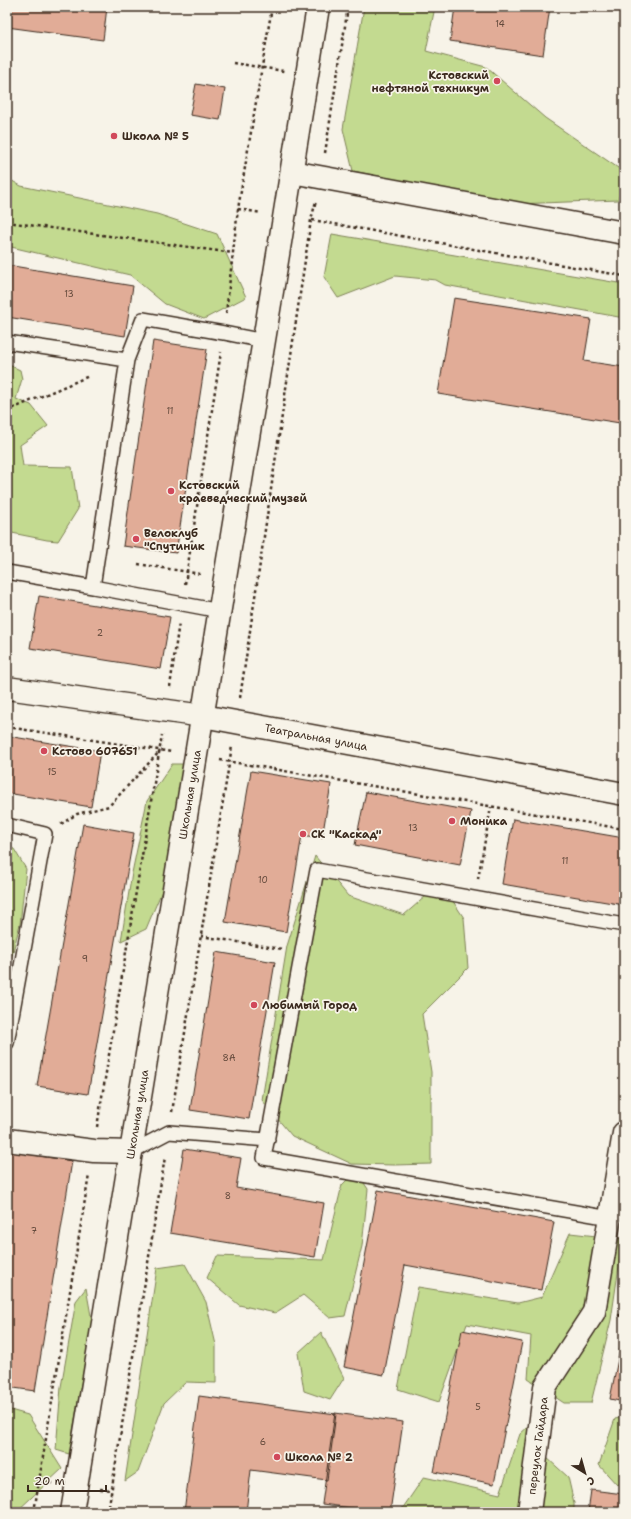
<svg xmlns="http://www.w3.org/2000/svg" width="631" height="1519" viewBox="0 0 631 1519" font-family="'Shantell Sans',sans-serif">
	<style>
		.green { fill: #c3da90; stroke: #7f8257 }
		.building { fill: #e1ac97; stroke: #3b2a1e }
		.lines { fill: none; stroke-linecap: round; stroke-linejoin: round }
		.lane-casing { stroke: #3b2a1e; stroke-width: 16 }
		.street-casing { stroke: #3b2a1e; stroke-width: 25 }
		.path { stroke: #3b2a1e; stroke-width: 2.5; stroke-dasharray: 3 3; stroke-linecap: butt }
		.lane { stroke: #f7f3e8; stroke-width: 13 }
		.street { stroke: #f7f3e8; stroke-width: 22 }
		.poi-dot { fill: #d1495b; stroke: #f7f3e8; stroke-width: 1.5 }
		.labels { text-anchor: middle; stroke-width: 3.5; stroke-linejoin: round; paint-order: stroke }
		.number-label { font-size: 9px; fill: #644a3c }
		.poi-label { font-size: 11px; font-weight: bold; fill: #3b2a1e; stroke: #f7f3e8; text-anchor: start }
		.street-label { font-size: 11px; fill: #3b2a1e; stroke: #f7f3e8 }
	</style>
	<rect width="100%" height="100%" fill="#f7f3e8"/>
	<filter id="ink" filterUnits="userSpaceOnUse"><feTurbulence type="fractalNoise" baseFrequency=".025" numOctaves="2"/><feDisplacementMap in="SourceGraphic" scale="8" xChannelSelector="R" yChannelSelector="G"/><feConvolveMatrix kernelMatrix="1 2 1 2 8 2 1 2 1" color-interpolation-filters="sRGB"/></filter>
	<g filter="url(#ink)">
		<!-- green -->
		<path class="green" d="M 364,7 L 435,7 L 426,51 L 486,67 L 545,118 L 624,172 L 624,181 L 618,200 L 516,204 L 353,171 L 343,129 Z
			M 7,178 L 21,186 L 157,214 L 217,234 L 246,297 L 204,319 L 165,304 L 130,275 L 7,246 Z
			M 332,234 L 624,284 L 624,318 L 445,285 L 436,280 L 395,276 L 338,298 L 324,277 Z
			M 7,364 L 20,370 L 22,379 L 16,399 L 31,405 L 48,426 L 20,445 L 23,466 L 72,467 L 78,509 L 58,541 L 47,540 L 7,532 Z
			M 172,764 L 184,764 L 164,886 L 146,929 L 121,941 L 132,873 L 147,801 Z
			M 7,847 L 14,849 L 26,869 L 20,924 L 7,975 Z
			M 315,856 L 348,896 L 404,915 L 441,883 L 464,918 L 468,968 L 422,1014 L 431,1072 L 431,1164 L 394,1165 L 352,1164 L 292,1136 L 262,1100 L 287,946 Z
			M 356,1171 L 368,1189 L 362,1246 L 345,1316 L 330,1318 L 303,1295 L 275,1313 L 239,1305 L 207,1278 L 217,1256 L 324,1260 L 342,1185 Z
			M 570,1233 L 623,1239 L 611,1320 L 591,1403 L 564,1403 L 528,1379 L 531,1336 L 467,1324 L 439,1402 L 398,1389 L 418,1287 L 518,1303 L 542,1297 Z
			M 185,1264 L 206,1302 L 216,1345 L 216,1383 L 186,1382 L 164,1403 L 138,1472 L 125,1481 L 157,1268 Z
			M 86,1288 L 92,1321 L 69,1454 L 56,1450 L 61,1387 L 76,1301 Z
			M 321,1332 L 344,1378 L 330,1400 L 304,1391 L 298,1353 Z
			M 7,1409 L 28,1415 L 62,1469 L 16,1512 L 7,1512 Z
			M 624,1417 L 624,1482 L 617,1485 L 599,1465 L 615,1419 Z
			M 530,1425 L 546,1457 L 568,1477 L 574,1503 L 574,1512 L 400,1512 L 424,1477 L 500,1494 L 520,1434 Z"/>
		<!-- building -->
		<path class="building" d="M 7,7 L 107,7 L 103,40 L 7,27 Z
			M 455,7 L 550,7 L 543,55 L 450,41 Z
			M 196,84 L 225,89 L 220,120 L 190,115 Z
			M 7,265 L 133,286 L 125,336 L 7,317 Z
			M 454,298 L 591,319 L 584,361 L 624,367 L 624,400 L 620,423 L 438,394 Z
			M 153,341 L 207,349 L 176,553 L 123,546 Z
			M 39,596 L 170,617 L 161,669 L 30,648 Z
			M 7,736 L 100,751 L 91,807 L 7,793 Z
			M 251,771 L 331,784 L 322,838 L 302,835 L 286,932 L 225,922 Z
			M 366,792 L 471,811 L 460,865 L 355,845 Z
			M 513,819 L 624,838 L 624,905 L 502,884 Z
			M 83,824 L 134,833 L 88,1094 L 37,1086 Z
			M 216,952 L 275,962 L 249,1119 L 190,1110 Z
			M 184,1149 L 241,1158 L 236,1188 L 324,1203 L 315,1257 L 170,1233 Z
			M 7,1151 L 72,1161 L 35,1391 L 7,1387 Z
			M 378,1190 L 554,1222 L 541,1290 L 405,1265 L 384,1375 L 344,1367 Z
			M 462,1330 L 522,1342 L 494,1484 L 434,1472 Z
			M 620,1349 L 624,1350 L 624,1402 L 610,1399 Z
			M 199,1396 L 336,1414 L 327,1480 L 251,1470 L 246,1512 L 184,1512 Z
			M 335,1413 L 403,1422 L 390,1512 L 381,1512 L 322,1504 Z
			M 591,1490 L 624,1494 L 624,1512 L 588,1512 Z"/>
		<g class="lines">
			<defs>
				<path id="lane" d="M 7,342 L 127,360 L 143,319 L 224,333 L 264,341
					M 127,360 L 93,587 L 220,611
					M 7,572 L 93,587
					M 7,825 L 45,834 L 7,1043
					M 131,1152 L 169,1132 L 268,1140
					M 610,1218 L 264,1158 L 317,870 L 624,925"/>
				<g id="street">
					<path d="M 292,172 L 624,233"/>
					<path id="s1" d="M 7,688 L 203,716 L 624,794"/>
					<path d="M 7,1140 L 94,1151 L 131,1152"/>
					<path id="s2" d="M 72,1512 L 284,218 L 318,7"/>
					<path id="s3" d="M 529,1512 L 545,1387 L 594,1312 L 624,1133"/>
				</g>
			</defs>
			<!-- lane casing -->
			<use href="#lane" class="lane-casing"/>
			<!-- street casing -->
			<use href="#street" class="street-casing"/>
			<!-- path -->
			<path class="path" d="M 233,63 L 284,71
				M 325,153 L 348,7
				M 238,209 L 261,213
				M 312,220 L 624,276
				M 7,222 L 233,253
				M 226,313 L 238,209 L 272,7
				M 7,411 L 89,376
				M 138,564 L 201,574
				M 185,584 L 221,352
				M 170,687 L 179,622
				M 240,698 L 311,220 L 316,201
				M 7,727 L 172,752
				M 220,760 L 624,829
				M 61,824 L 77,814 L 109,806 L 160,751
				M 478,879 L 491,807
				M 201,936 L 282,949
				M 172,1112 L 232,746
				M 97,1127 L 162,735
				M 618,1315 L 624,1316
				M 39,1482 L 52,1483
				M 100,1489 L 112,1490
				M 34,1512 L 89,1175
				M 108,1512 L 165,1157"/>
			<!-- lane -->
			<use href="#lane" class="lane"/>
			<!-- street -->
			<use href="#street" class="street"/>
		</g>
	</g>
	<!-- markers -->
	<g class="poi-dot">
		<circle cx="497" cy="81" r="4"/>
		<circle cx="114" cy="136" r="4"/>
		<circle cx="171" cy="491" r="4"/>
		<circle cx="136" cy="539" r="4"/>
		<circle cx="44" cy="751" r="4"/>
		<circle cx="452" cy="821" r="4"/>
		<circle cx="303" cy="834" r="4"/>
		<circle cx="254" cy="1005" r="4"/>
		<circle cx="277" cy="1457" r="4"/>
	</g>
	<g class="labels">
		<!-- number labels -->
		<g class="number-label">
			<text x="500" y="27">14</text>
			<text x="69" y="297">13</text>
			<text x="170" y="414">11</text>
			<text x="100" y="636">2</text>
			<text x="52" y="775">15</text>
			<text x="413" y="831">13</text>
			<text x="565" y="864">11</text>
			<text x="263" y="883">10</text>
			<text x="85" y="962">9</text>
			<text x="229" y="1061">8А</text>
			<text x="228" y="1199">8</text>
			<text x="34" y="1234">7</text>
			<text x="478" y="1410">5</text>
			<text x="263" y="1445">6</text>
		</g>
		<!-- poi labels -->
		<g class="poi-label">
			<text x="489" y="79" text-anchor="end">Кстовский<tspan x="489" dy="13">нефтяной техникум</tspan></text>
			<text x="122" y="140">Школа № 5</text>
			<text x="179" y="489">Кстовский<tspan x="179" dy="13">краеведческий музей</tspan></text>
			<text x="144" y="537">Велоклуб<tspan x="144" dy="13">"Спутиник</tspan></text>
			<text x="52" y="755">Кстово 607651</text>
			<text x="460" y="825">Моника</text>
			<text x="311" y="838">СК "Каскад"</text>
			<text x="262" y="1009">Любимый Город</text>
			<text x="285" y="1461">Школа № 2</text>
		</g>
		<!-- street labels -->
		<g class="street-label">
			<text dy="4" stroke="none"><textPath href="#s1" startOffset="313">Театральная улица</textPath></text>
			<text dy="4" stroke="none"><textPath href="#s2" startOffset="727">Школьная улица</textPath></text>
			<text dy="4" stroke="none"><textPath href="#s2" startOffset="403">Школьная улица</textPath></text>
			<text dy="4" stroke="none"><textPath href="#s3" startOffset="67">переулок Гайдара</textPath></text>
		</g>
	</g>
	<!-- margin -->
	<rect width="631" height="1519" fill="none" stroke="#f7f3e8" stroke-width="24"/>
	<rect x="12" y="12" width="607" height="1495" fill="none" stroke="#3b2a1e" stroke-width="1.5" filter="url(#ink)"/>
	<!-- north arrow -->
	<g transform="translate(585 1473) rotate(143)" stroke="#f7f3e8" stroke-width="3" paint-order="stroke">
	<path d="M0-3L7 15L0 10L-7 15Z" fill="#3b2a1e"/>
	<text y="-6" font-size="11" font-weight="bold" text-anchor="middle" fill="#3b2a1e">С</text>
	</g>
	<!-- scale -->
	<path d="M28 1485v6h78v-6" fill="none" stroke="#3b2a1e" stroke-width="2"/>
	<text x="34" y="1485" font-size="12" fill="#3b2a1e" stroke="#f7f3e8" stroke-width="3" paint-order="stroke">20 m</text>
</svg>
